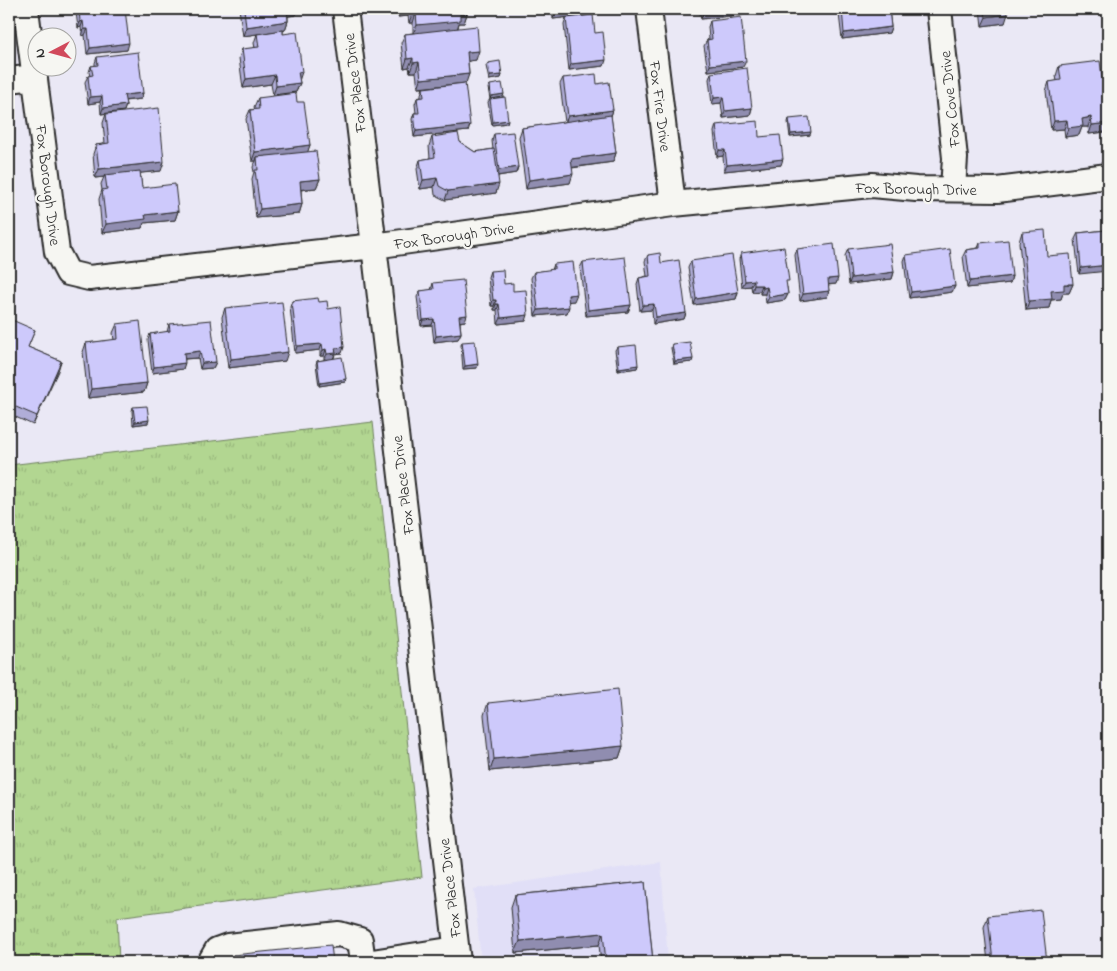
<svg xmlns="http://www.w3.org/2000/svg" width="1117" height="971" viewBox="0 0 1117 971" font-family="'Indie Flower',sans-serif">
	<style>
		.built { fill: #e1dff7 }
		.grass { fill: url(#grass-tufts); stroke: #6e805e }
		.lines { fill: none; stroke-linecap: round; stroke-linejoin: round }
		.minor-casing { stroke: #2b2b2b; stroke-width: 28 }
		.minor { stroke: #f6f6f2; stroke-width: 24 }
		.wall { fill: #b0add8; stroke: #2b2b2b }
		.shaded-wall { fill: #908db0; stroke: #2b2b2b }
		.building { fill: #cdc9fb; stroke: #2b2b2b }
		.labels { text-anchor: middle; stroke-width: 4.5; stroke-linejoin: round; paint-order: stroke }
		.street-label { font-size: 16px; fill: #2b2b2b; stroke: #f6f6f2 }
	</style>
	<defs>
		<pattern id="grass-tufts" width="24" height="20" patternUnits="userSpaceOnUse" patternTransform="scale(1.25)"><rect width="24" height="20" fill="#b2d691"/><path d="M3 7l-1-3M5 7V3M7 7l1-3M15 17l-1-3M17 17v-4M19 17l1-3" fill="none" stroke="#99b87d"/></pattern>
	</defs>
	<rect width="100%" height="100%" fill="#eae8f5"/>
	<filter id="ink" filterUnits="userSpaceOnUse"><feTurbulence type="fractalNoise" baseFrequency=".02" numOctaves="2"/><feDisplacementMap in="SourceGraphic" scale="10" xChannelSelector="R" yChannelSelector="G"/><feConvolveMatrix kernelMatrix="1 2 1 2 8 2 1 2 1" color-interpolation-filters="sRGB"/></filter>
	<g filter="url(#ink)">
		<!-- built -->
		<path class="built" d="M 661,862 L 668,962 L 481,962 L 474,889 Z"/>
		<!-- grass -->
		<path class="grass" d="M 373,422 L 422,877 L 117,917 L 119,962 L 9,962 L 9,465 Z"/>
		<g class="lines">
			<defs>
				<path id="minor" d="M 26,9 L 57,252 L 68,273 L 89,278 L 374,246 L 673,204 L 872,185 L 916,189 L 997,190 L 1108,176
					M 345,9 L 374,246 L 458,962
					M 649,9 L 673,204
					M 939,9 L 955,158 L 953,189
					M 9,80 L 35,77
					M 210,962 L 217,950 L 228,946 L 339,934 L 360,940 L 363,962
					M 372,962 L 456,949"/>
			</defs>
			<!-- minor casing -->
			<use href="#minor" class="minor-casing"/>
			<!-- minor -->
			<use href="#minor" class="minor"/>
		</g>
		<!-- wall -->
		<path class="wall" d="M 77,9 L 125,9 L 127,50 L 87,54 L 85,35 L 82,36 L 81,27 L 78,28 L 76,12 Z
			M 239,9 L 298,9 L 296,15 L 288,16 L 288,21 L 285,30 L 283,31 L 283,34 L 299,79 L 300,83 L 296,92 L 273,95 L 271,84 L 243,88 L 239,58 L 242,49 L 255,48 L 254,43 L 257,34 L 243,36 Z
			M 397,9 L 467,9 L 467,14 L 464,23 L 459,23 L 458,28 L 476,60 L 468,61 L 469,74 L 465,83 L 468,131 L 414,137 L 412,119 L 414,113 L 416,113 L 415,104 L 417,98 L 421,97 L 421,94 L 423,88 L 418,88 L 416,72 L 410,72 L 409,67 L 404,68 L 401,43 L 405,34 L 413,33 L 413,23 L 409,23 L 408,16 L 398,17 Z
			M 552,9 L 598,9 L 596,14 L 553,19 Z
			M 699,9 L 751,9 L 749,14 L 701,19 Z
			M 841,9 L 889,9 L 891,27 L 889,33 L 842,39 L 839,14 Z
			M 980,9 L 1007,9 L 1005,23 L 982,26 Z
			M 566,18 L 595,33 L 604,66 L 569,70 L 564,25 Z
			M 710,21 L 743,67 L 708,71 L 704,46 L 707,40 L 709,39 L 708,27 Z
			M 97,57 L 143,93 L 141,99 L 125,101 L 126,105 L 124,111 L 101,114 L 100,102 L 88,104 L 85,82 L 88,76 L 90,76 L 89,72 L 91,66 L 95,66 L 95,63 Z
			M 488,63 L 502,75 L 501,78 L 489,80 L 486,66 Z
			M 1059,66 L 1108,123 L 1105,132 L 1089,134 L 1088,127 L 1082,127 L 1079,135 L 1065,137 L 1064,129 L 1051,130 L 1046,91 L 1049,82 L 1057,81 L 1056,76 Z
			M 711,73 L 752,108 L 750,115 L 723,118 L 721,103 L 712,104 L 709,79 Z
			M 563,78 L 597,84 L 613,110 L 611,116 L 616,153 L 613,162 L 572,168 L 570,183 L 526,189 L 519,137 L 522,128 L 565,122 L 560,84 Z
			M 490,85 L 503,97 L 507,123 L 492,125 L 488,102 L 490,99 L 488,88 Z
			M 258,98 L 297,102 L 310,145 L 307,152 L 320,179 L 316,188 L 301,190 L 302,204 L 299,214 L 256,218 L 252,179 L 254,172 L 253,167 L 256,161 L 252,161 L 246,119 L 250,110 L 255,109 L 254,107 Z
			M 106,114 L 161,171 L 140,173 L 142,188 L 178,211 L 175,220 L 144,223 L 142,228 L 102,233 L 99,199 L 102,190 L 101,184 L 104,177 L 95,178 L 93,154 L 96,145 L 105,144 L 103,123 Z
			M 789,119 L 810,135 L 790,137 L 788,122 Z
			M 716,125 L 781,165 L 724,171 L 723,156 L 717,157 L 714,132 Z
			M 494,134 L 518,167 L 516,173 L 498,176 L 496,193 L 445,200 L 435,195 L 434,187 L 420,189 L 417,169 L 420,160 L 430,158 L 429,146 L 432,137 L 460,142 L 475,152 L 493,149 L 492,141 Z
			M 1106,230 L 1079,274 L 1075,239 L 1078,233 Z
			M 1022,232 L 1047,256 L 1073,284 L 1069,293 L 1063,293 L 1061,299 L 1051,300 L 1049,308 L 1026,310 L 1019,242 Z
			M 980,243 L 1012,276 L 1010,283 L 967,288 L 963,256 L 966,250 L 978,248 Z
			M 797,249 L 836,284 L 828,285 L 829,291 L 827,297 L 800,301 L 795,255 Z
			M 848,249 L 894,272 L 892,279 L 849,284 L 845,256 Z
			M 741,253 L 787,287 L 788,294 L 785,300 L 766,303 L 765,294 L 760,294 L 760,291 L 752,292 L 751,286 L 742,287 L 739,259 Z
			M 648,255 L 661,263 L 686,313 L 684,319 L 653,324 L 652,310 L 640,311 L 637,284 L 639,278 L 647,276 L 645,261 Z
			M 906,255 L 955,286 L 952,292 L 909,298 L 904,261 Z
			M 691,261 L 738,292 L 736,299 L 694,305 L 688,268 Z
			M 583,262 L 631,305 L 628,312 L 586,316 L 580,268 Z
			M 554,264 L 574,301 L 568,301 L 567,313 L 535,316 L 531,278 L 534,272 L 552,270 Z
			M 490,271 L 504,284 L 513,291 L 526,321 L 498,324 L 497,310 L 494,310 L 494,306 L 491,306 L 488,277 Z
			M 433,283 L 465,321 L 460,322 L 461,333 L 458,339 L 434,342 L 432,325 L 421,326 L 417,297 L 420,291 L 431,290 Z
			M 292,301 L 319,302 L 328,309 L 342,353 L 335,354 L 334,358 L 346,379 L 345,382 L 319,386 L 316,364 L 317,361 L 324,360 L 324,356 L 320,356 L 320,350 L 295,353 L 290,307 Z
			M 225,308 L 285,361 L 228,368 L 222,317 Z
			M 117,324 L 147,383 L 144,392 L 88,398 L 83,352 L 86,343 L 114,340 L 113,333 Z
			M 169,324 L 216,362 L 213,368 L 200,369 L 198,358 L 185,359 L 183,369 L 152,373 L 148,340 L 150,334 L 167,332 Z
			M 9,328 L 35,330 L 28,347 L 61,361 L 33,425 L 9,414 Z
			M 462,342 L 477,368 L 463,369 L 461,345 Z
			M 672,344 L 692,362 L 674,364 L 671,348 Z
			M 617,347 L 638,365 L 637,368 L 618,371 L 615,350 Z
			M 133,407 L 148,423 L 133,425 L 132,411 Z
			M 488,703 L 623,746 L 619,758 L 490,771 L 484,715 Z
			M 645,882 L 653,962 L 601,962 L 599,945 L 515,953 L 511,907 L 515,895 Z
			M 988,916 L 1047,962 L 988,962 L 984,927 Z
			M 233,955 L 333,962 L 230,962 Z"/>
		<!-- shaded-wall -->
		<path class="shaded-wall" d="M 286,9 L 298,9 L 296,15 L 283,17 Z
			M 401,9 L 411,9 L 408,16 L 398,17 Z
			M 592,9 L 598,9 L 596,14 L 553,19 L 555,13 Z
			M 739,9 L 751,9 L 749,14 L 701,19 L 703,13 Z
			M 416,13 L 413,23 L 409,23 L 412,14 Z
			M 460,14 L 467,14 L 464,23 L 459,23 L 457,30 L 413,34 L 417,25 Z
			M 1008,14 L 1005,23 L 982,26 L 986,17 Z
			M 83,21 L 81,27 L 78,28 L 80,22 Z
			M 288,21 L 285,30 L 243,36 L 246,27 Z
			M 891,27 L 889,33 L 842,39 L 844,33 Z
			M 84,29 L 88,29 L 85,35 L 82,36 Z
			M 129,43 L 127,50 L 87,54 L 90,48 Z
			M 479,51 L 476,60 L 463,62 L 467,52 Z
			M 413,58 L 409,67 L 404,68 L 407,59 Z
			M 606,60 L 604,66 L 569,70 L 571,64 Z
			M 746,61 L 743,67 L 708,71 L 710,65 Z
			M 419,62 L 416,72 L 410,72 L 413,63 Z
			M 298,72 L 302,72 L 299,81 Z
			M 469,74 L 466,83 L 418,88 L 421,79 Z
			M 275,75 L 271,84 L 243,88 L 246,79 Z
			M 502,75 L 501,78 L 489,80 L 490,76 Z
			M 300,83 L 296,92 L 273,95 L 276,86 Z
			M 143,93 L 141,99 L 122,101 L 124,95 Z
			M 504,94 L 503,97 L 490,99 L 491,96 Z
			M 102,96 L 100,102 L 88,104 L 90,97 Z
			M 723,97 L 721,103 L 712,104 L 714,98 Z
			M 126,105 L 124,111 L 101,114 L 103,108 Z
			M 752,108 L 750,115 L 723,118 L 725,111 Z
			M 613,110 L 611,116 L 565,123 L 568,116 Z
			M 1091,117 L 1088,127 L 1082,127 L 1079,135 L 1065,137 L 1068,128 L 1082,119 Z
			M 508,120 L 507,123 L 492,125 L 493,122 Z
			M 1067,120 L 1064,129 L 1051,130 L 1054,121 Z
			M 1108,123 L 1105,132 L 1089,134 L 1092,125 Z
			M 470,125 L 468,131 L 414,137 L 416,131 Z
			M 811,132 L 810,135 L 790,137 L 791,134 Z
			M 310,145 L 307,154 L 257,157 L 256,161 L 252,161 L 255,152 Z
			M 719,150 L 725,150 L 723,156 L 717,157 Z
			M 616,153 L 613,162 L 568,168 L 571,159 Z
			M 783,159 L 781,165 L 724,171 L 727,165 Z
			M 164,162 L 161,171 L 105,177 L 105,175 L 104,177 L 95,178 L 99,169 Z
			M 518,167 L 516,173 L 497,176 L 499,170 Z
			M 573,174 L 570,183 L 526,189 L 529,180 Z
			M 437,178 L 434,187 L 420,189 L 423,180 Z
			M 320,179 L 316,188 L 296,190 L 300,181 Z
			M 499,184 L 496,193 L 445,200 L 448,191 Z
			M 302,204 L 299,214 L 256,218 L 260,209 Z
			M 178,211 L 175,220 L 144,223 L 142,228 L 102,233 L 106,224 L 145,215 Z
			M 1108,265 L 1108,271 L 1079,274 L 1081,268 Z
			M 894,272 L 892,279 L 849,284 L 851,278 Z
			M 1012,276 L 1010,283 L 967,288 L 970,281 Z
			M 838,278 L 836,284 L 825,285 L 828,279 Z
			M 754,280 L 751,286 L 742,287 L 745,281 Z
			M 1064,284 L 1073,284 L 1069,293 L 1063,293 L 1061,299 L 1051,300 L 1049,308 L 1026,310 L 1029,301 L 1051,291 Z
			M 754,285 L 762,285 L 760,291 L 752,292 Z
			M 955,286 L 952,292 L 909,298 L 911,292 Z
			M 767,287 L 765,294 L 760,294 L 763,288 Z
			M 829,291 L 827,297 L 800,301 L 803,294 Z
			M 738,292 L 736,299 L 694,305 L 696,299 Z
			M 577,294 L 574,301 L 565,302 L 568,295 Z
			M 788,294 L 785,300 L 766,303 L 769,297 Z
			M 493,300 L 496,300 L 494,306 L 491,306 Z
			M 496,304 L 499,304 L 497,310 L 494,310 Z
			M 654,304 L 652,310 L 640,311 L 643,305 Z
			M 631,305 L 628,312 L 586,316 L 588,310 Z
			M 569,307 L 567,313 L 535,316 L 538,310 Z
			M 686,313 L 684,319 L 653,324 L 656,317 Z
			M 467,315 L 465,321 L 457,322 L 459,316 Z
			M 528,315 L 526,321 L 498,324 L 501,318 Z
			M 434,319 L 432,325 L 421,326 L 423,320 Z
			M 461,333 L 458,339 L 434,342 L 436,336 Z
			M 322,344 L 320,350 L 295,353 L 297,346 Z
			M 344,347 L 342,353 L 335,354 L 333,359 L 324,360 L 327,354 L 335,348 Z
			M 326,349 L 324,356 L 320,356 L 323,350 Z
			M 200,351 L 198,358 L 182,359 L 184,353 Z
			M 288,352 L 285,361 L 228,368 L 231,359 Z
			M 693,359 L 692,362 L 674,364 L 675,361 Z
			M 61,361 L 58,371 L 33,425 L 37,416 Z
			M 216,362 L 213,368 L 200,369 L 202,363 Z
			M 185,363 L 183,369 L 152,373 L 154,367 Z
			M 478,364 L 477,368 L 463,369 L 465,366 Z
			M 638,365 L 637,368 L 618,371 L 619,368 Z
			M 346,379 L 345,382 L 319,386 L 320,383 Z
			M 147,383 L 144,392 L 88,398 L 91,389 Z
			M 149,420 L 148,423 L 133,425 L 135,422 Z
			M 623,746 L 619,758 L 490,771 L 494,759 Z
			M 603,933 L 599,945 L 515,953 L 520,941 Z"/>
		<!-- building -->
		<path class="building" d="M 79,9 L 125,9 L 129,43 L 90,48 L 88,29 L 84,29 L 83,21 L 80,22 Z
			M 244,9 L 287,9 L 288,21 L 246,27 Z
			M 412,9 L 467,9 L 467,14 L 460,14 L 460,21 L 417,25 L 416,13 L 412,14 Z
			M 555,9 L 592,9 L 555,13 Z
			M 702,9 L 739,9 L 703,13 Z
			M 842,9 L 889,9 L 891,27 L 844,33 Z
			M 984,9 L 1007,9 L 1008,14 L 986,17 Z
			M 593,15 L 595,33 L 603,32 L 606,60 L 571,64 L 566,18 Z
			M 741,17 L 746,61 L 710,65 L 707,40 L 712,39 L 710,21 Z
			M 477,26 L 479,51 L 467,52 L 469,74 L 421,79 L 419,62 L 413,63 L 413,58 L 407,59 L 405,34 Z
			M 283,30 L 283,34 L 297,32 L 302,72 L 298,72 L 300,83 L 276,86 L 275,75 L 246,79 L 242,49 L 259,47 L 257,34 Z
			M 138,52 L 143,93 L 124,95 L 126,105 L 103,108 L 102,96 L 90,97 L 88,76 L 93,75 L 91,66 L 98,65 L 97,57 Z
			M 500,61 L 502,75 L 490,76 L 488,63 Z
			M 1100,61 L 1108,123 L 1092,125 L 1091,117 L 1082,119 L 1083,126 L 1068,128 L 1067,120 L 1054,121 L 1049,82 L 1061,80 L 1059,66 Z
			M 747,68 L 752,108 L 725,111 L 723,97 L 714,98 L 711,73 Z
			M 596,74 L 597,84 L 609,82 L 613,110 L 568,116 L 563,78 Z
			M 465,83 L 470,125 L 416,131 L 414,113 L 419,113 L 417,98 L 424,97 L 423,88 Z
			M 502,83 L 504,94 L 491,96 L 490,85 Z
			M 296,93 L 297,102 L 304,102 L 310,145 L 255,152 L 250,110 L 259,109 L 258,98 Z
			M 505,97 L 508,120 L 493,122 L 490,99 Z
			M 159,108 L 164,162 L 99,169 L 96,145 L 109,143 L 106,114 Z
			M 611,115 L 616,153 L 571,159 L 573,174 L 529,180 L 522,128 Z
			M 809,117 L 811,132 L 791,134 L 789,119 Z
			M 758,121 L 759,137 L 780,135 L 783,159 L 727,165 L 725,150 L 719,150 L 716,125 Z
			M 513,132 L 518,167 L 499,170 L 494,134 Z
			M 458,133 L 460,142 L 475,152 L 494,149 L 499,184 L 448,191 L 439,186 L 437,178 L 423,180 L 420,160 L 435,157 L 432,137 Z
			M 316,151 L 320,179 L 300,181 L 302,204 L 260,209 L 255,170 L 258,170 L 257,157 Z
			M 140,171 L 142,188 L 175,184 L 178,211 L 145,215 L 146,219 L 106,224 L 102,190 L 107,189 L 105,175 Z
			M 1045,230 L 1047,256 L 1070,254 L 1073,284 L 1064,284 L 1064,290 L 1051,291 L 1052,299 L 1029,301 L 1022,232 Z
			M 1106,230 L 1106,234 L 1108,234 L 1108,265 L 1081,268 L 1078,233 Z
			M 1008,240 L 1012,276 L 970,281 L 966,250 L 980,248 L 980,243 Z
			M 834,244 L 838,278 L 828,279 L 829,291 L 803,294 L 797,249 Z
			M 890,244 L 894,272 L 851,278 L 848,249 Z
			M 784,247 L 789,281 L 786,281 L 788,294 L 769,297 L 767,287 L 763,288 L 762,285 L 754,285 L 754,280 L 745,281 L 741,253 Z
			M 950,249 L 955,286 L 911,292 L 906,255 Z
			M 660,253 L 661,263 L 679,260 L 686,313 L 656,317 L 654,304 L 643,305 L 639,278 L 650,276 L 648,255 Z
			M 732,255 L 738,292 L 696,299 L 691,261 Z
			M 625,257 L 631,305 L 588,310 L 583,262 Z
			M 573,262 L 577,294 L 568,295 L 569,307 L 538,310 L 534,272 L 554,269 L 554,264 Z
			M 503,270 L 504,284 L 513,283 L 513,291 L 526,290 L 528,315 L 501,318 L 499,304 L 496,304 L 496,300 L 493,300 L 490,271 Z
			M 463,280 L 467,315 L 459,316 L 461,333 L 436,336 L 434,319 L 423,320 L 420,291 L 434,289 L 433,283 Z
			M 318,298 L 319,302 L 327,301 L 328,309 L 340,307 L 344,347 L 335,348 L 336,353 L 327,354 L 326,349 L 323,350 L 322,344 L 297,346 L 292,301 Z
			M 282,302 L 288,352 L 231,359 L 225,308 Z
			M 12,320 L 35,330 L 28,347 L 61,361 L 37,416 L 9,404 L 9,328 Z
			M 211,320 L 216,362 L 202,363 L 200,351 L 184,353 L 185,363 L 154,367 L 150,334 L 170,331 L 169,324 Z
			M 140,321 L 147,383 L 91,389 L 86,343 L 118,339 L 117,324 Z
			M 475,341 L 478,364 L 465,366 L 462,342 Z
			M 690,342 L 693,359 L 675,361 L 672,344 Z
			M 636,345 L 638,365 L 619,368 L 617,347 Z
			M 342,357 L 346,379 L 320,383 L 317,361 Z
			M 147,406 L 149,420 L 135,422 L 133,407 Z
			M 618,689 L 623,746 L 494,759 L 488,703 Z
			M 645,882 L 653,962 L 606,962 L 603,933 L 520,941 L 515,895 Z
			M 1041,910 L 1047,962 L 993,962 L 988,916 Z
			M 331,945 L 333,962 L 234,962 L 233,955 Z"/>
	</g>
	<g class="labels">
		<!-- street labels -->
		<g class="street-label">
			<text transform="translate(354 83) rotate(-97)" y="6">Fox Place Drive</text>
			<text transform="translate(949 99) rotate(-96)" y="6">Fox Cove Drive</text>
			<text transform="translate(661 106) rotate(83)" y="6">Fox Fire Drive</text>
			<text transform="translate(49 185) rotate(83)" y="6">Fox Borough Drive</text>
			<text transform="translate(916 188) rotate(1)" y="6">Fox Borough Drive</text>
			<text transform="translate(454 235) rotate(-8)" y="6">Fox Borough Drive</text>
			<text transform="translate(402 485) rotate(-97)" y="6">Fox Place Drive</text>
			<text transform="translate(449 888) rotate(-97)" y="6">Fox Place Drive</text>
		</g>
	</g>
	<!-- margin -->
	<rect width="1117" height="971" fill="none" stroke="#f6f6f2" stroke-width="30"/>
	<rect x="15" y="15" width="1087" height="941" fill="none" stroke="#2b2b2b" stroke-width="2" filter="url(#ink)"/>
	<!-- north arrow -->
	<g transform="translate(52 52) rotate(264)"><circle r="24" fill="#f6f6f2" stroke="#a5a5a2"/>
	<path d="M0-4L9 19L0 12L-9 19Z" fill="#d1495b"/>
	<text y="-8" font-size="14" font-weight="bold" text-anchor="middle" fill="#2b2b2b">N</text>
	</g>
</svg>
